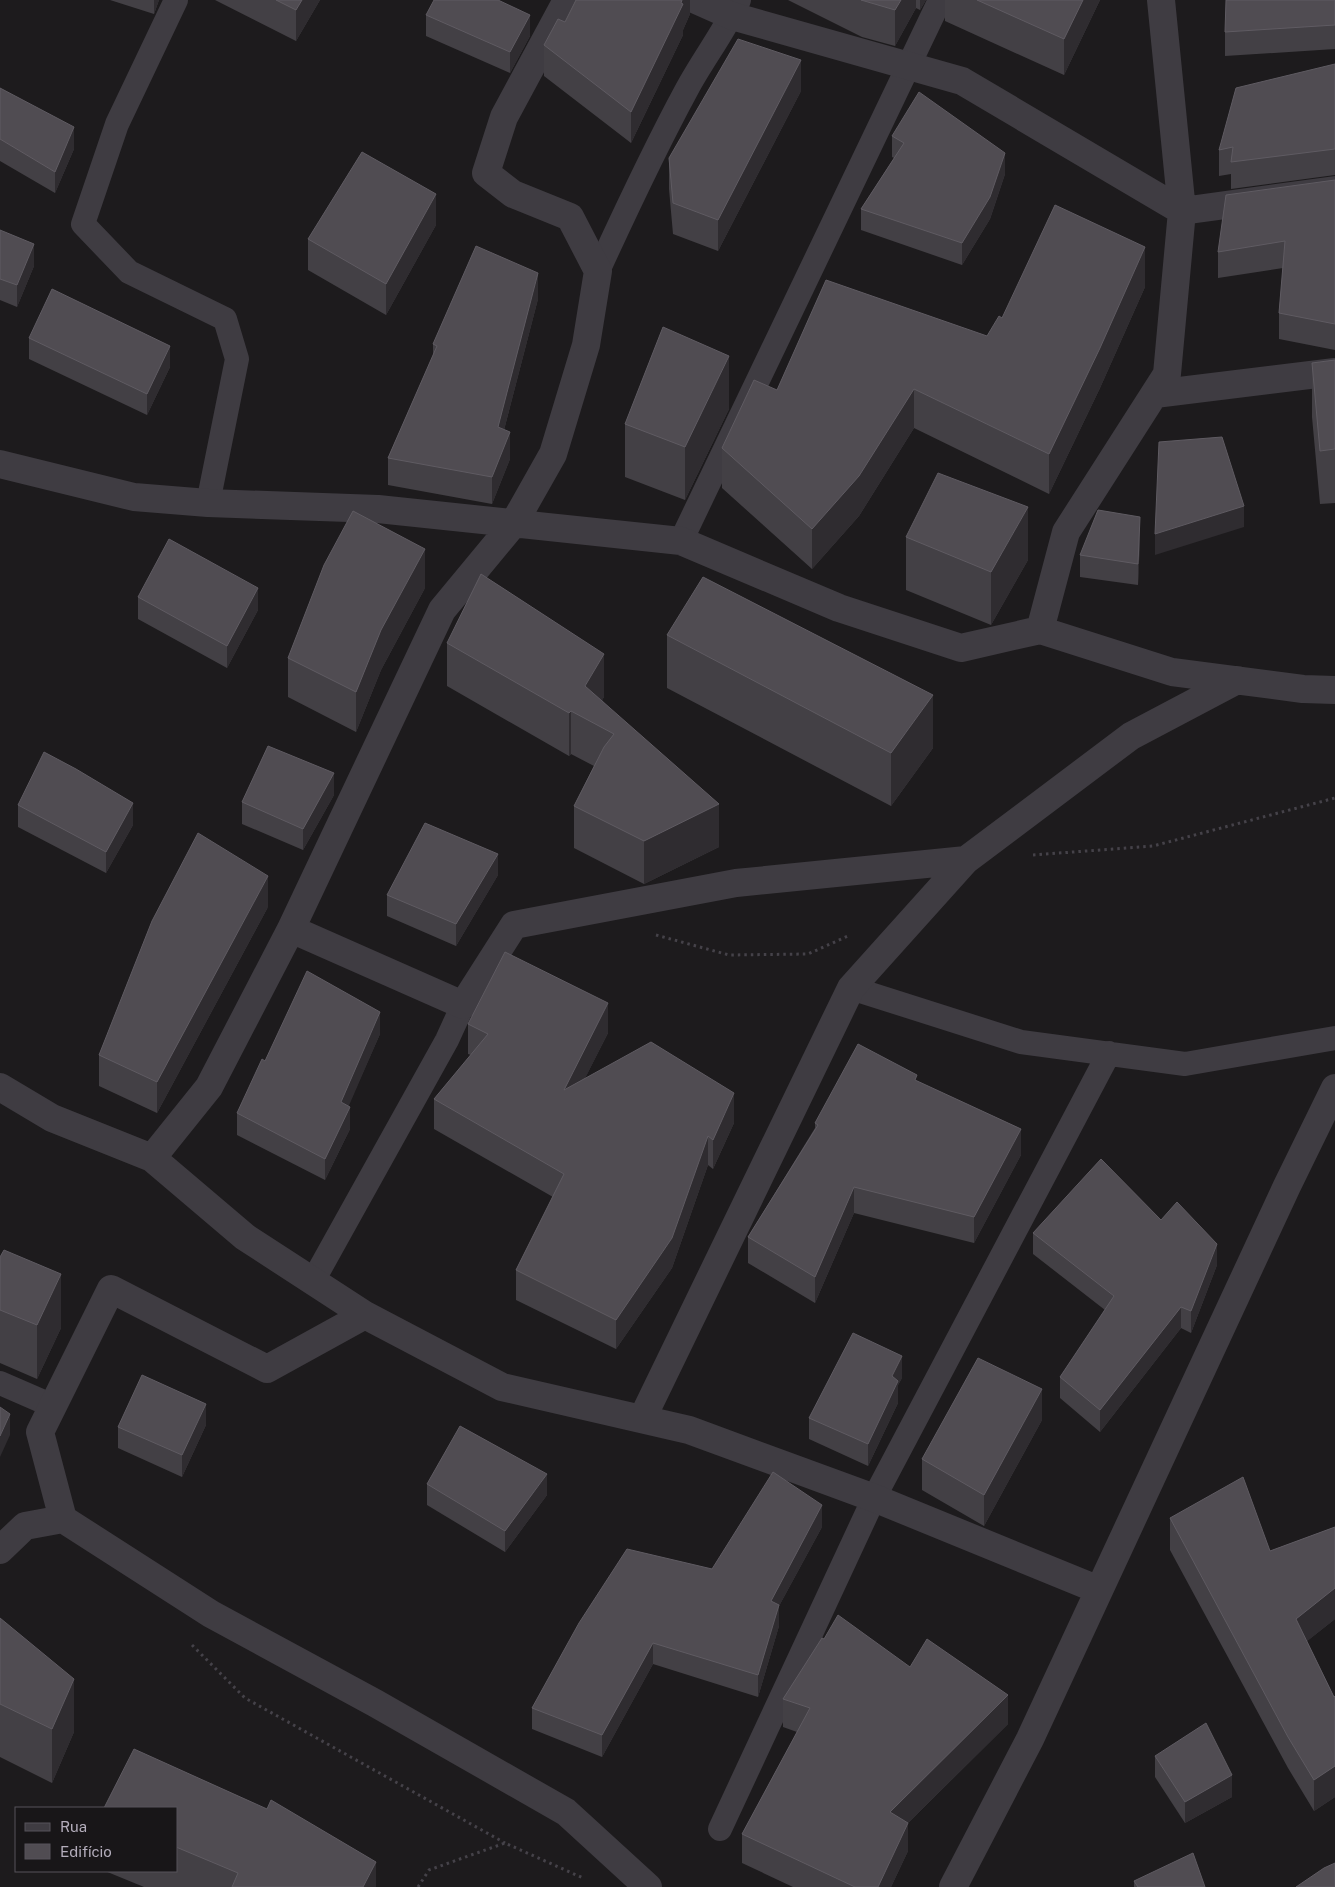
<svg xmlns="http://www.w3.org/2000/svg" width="1335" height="1887" viewBox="0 0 1335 1887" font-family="'Public Sans',sans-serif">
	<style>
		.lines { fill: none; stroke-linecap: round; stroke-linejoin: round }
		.path { stroke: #454249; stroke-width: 3; stroke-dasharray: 2.5 4; stroke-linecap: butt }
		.service { stroke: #3f3c42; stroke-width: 24 }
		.minor { stroke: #3f3c42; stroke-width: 28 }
		.wall { fill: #434045 }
		.shaded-wall { fill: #2f2c30 }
		.building { fill: #504c52; stroke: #5f5b62 }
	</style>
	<rect width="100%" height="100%" fill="#1d1b1d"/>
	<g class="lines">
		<!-- path -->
		<path class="path" d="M 1033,855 L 1153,846 L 1335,798
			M 656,935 L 729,955 L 808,954 L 848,936
			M 192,1645 L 245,1698 L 505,1843
			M 418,1887 L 429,1870 L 505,1843 L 583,1878"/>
		<!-- service -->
		<path class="service" d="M 176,0 L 117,124 L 83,224 L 129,272 L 225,319 L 237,359 L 208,503
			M 598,271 C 626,210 655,148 687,89 C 703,59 725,31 739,0
			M 681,541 L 940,0
			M 851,988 L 1021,1042 L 1185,1064 L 1335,1038
			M 313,1281 L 447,1040 L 463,1005
			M 0,1383 L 53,1406
			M 720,1829 L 874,1498 L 1109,1053"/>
		<!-- minor -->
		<path class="minor" d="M 1161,0 L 1182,211 L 1335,190
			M 1155,394 L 1335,372
			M 0,464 L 134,497 L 208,503 L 378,509 L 681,541 L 839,608 L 961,648 L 1040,630 L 1066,532 L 1167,374 L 1182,211 L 962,81 L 732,16 L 696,0
			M 1040,630 L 1172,672 L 1303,689 L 1335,690
			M 291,929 L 442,610 L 514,523 L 553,454 L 586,345 L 598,271 L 570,217 L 513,194 L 486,173 L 504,117 L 567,0
			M 0,1087 L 52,1118 L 152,1158 L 245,1237 L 365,1315
			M 152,1158 L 209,1087 L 291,929 L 463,1005 L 514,925 L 736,883 L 966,860
			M 642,1419 L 851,988 L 966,860 L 1131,736 L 1237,680
			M 0,1550 L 25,1526 L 63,1519
			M 648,1887 L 566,1812 L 375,1703 L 211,1614 L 63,1519 L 40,1432 L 111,1289 L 267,1369 L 365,1315 L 502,1387 L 689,1430 L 874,1498 L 1099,1590
			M 953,1887 L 1030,1739 L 1287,1186 L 1335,1088"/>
	</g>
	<!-- wall -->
	<path class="wall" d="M 110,0 L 159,0 L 154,14 Z
		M 215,0 L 320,0 L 296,41 Z
		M 690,0 L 690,14 L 683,30 L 683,35 L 631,143 L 544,76 L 544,45 L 565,22 Z
		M 788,0 L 926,0 L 920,10 L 916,8 L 895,46 L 862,37 Z
		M 945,0 L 1100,0 L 1064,75 L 945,21 Z
		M 1335,0 L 1335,49 L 1225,56 L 1225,32 Z
		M 426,15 L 530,36 L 510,73 L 426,36 Z
		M 1335,64 L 1335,175 L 1231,189 L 1231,174 L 1219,176 L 1219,150 Z
		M 0,88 L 74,149 L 55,193 L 0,161 Z
		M 801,91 L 718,251 L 673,234 L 669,189 L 669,158 Z
		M 892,136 L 1005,174 L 990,219 L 962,265 L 861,230 L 861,209 L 894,158 L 892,157 Z
		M 1335,180 L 1335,350 L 1279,339 L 1279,313 L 1283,268 L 1218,278 L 1218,252 Z
		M 436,225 L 386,315 L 308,270 L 308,239 Z
		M 0,230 L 34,266 L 17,307 L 0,300 Z
		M 1145,287 L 1100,388 L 1049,494 L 914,428 L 859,516 L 812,569 L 722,488 L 722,448 L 777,390 L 987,336 L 1002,318 Z
		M 538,299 L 504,430 L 510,459 L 492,504 L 388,485 L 388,458 L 433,356 L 433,344 Z
		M 29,338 L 170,367 L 147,415 L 29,359 Z
		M 1335,360 L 1335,503 L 1320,504 L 1312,417 L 1312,363 Z
		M 729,409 L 685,500 L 625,477 L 625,424 Z
		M 906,537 L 1028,560 L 991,625 L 906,590 Z
		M 1140,539 L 1138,585 L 1080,577 L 1080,555 Z
		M 425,588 L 381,670 L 356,732 L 288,697 L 288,658 Z
		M 138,597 L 258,610 L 227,668 L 138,619 Z
		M 667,635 L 933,748 L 891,806 L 667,688 Z
		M 447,643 L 604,697 L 602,700 L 719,847 L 644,884 L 574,848 L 574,806 L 594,766 L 571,754 L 569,756 L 447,686 Z
		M 334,795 L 303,850 L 242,824 L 242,802 Z
		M 18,805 L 133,825 L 106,873 L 18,827 Z
		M 498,875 L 456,946 L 387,916 L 387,895 Z
		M 268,907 L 157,1113 L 99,1086 L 99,1055 Z
		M 468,1024 L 608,1033 L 585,1078 L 734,1123 L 713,1169 L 708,1165 L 672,1268 L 616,1349 L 516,1300 L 516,1270 L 553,1197 L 434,1129 L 434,1099 L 471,1055 L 468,1054 Z
		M 380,1034 L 348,1106 L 350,1129 L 325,1180 L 237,1135 L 237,1113 L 265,1061 Z
		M 917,1081 L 1021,1155 L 974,1243 L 854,1213 L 815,1303 L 748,1263 L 748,1237 L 815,1128 L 815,1123 Z
		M 1161,1220 L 1217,1265 L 1191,1333 L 1181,1328 L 1100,1432 L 1060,1398 L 1060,1377 L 1105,1310 L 1033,1254 L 1033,1233 Z
		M 0,1257 L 61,1328 L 37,1379 L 0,1363 Z
		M 902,1378 L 898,1385 L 898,1403 L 868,1466 L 809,1439 L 809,1418 Z
		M 1042,1420 L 984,1526 L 922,1490 L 922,1459 Z
		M 206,1425 L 182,1477 L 118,1448 L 118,1427 Z
		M 427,1484 L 547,1495 L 505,1552 L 427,1505 Z
		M 1170,1518 L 1270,1551 L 1335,1527 L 1335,1619 L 1307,1641 L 1334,1697 L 1335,1696 L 1335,1797 L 1314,1811 L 1288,1768 L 1170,1550 Z
		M 822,1527 L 779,1606 L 779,1626 L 758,1697 L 653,1664 L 602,1757 L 532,1729 L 532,1708 L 712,1569 Z
		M 0,1618 L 74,1732 L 52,1783 L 0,1757 Z
		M 824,1639 L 910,1667 L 1008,1724 L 908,1823 L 908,1851 L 891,1887 L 793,1887 L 742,1863 L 742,1834 L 797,1732 L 783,1727 L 783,1699 Z
		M 1155,1756 L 1232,1797 L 1185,1823 L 1155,1777 Z
		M 176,1808 L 376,1887 L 144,1887 L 105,1871 L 176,1871 Z
		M 1134,1881 L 1205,1887 L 1134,1887 Z"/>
	<!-- shaded-wall -->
	<path class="shaded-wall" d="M 154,0 L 159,0 L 154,14 Z
		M 302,0 L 320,0 L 296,41 L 296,10 Z
		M 682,0 L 690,0 L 690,14 L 683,30 L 683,35 L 631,143 L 631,112 Z
		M 901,0 L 916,0 L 916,8 L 895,46 L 895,10 Z
		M 920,0 L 926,0 L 920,10 Z
		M 1083,0 L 1100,0 L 1064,75 L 1064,39 Z
		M 530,15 L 530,36 L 510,73 L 510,52 Z
		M 801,60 L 801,91 L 718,251 L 718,220 Z
		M 74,127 L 74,149 L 55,193 L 55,172 Z
		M 1005,153 L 1005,174 L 990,219 L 962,265 L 962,243 Z
		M 436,194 L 436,225 L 386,315 L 386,284 Z
		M 34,244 L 34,266 L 17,307 L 17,285 Z
		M 1145,247 L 1145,287 L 1100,388 L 1049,494 L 1049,454 Z
		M 538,273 L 538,299 L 498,453 L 498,427 Z
		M 170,346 L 170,367 L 147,415 L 147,394 Z
		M 729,356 L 729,409 L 685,500 L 685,447 Z
		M 914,389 L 914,428 L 859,516 L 812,569 L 812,529 Z
		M 510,432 L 510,459 L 492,504 L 492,477 Z
		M 1244,506 L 1244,527 L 1155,555 L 1155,534 Z
		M 1028,507 L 1028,560 L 991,625 L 991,572 Z
		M 1140,517 L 1140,539 L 1138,585 L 1138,564 Z
		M 425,549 L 425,588 L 381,670 L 356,732 L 356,692 L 381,630 Z
		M 258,588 L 258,610 L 227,668 L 227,646 Z
		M 604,654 L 604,697 L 590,721 L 585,686 Z
		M 933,695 L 933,748 L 891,806 L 891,753 Z
		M 571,711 L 571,754 L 569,756 L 569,713 Z
		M 334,773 L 334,795 L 303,850 L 303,829 Z
		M 133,803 L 133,825 L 106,873 L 106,852 Z
		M 719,804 L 719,847 L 644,884 L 644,841 Z
		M 498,854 L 498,875 L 456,946 L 456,924 Z
		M 268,876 L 268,907 L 157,1113 L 157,1082 Z
		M 608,1003 L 608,1033 L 564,1120 L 564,1090 Z
		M 380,1012 L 380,1034 L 341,1124 L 341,1102 Z
		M 734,1093 L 734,1123 L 713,1169 L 713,1140 Z
		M 350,1107 L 350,1129 L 325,1180 L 325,1159 Z
		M 1021,1129 L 1021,1155 L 974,1243 L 974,1217 Z
		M 708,1136 L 708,1165 L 672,1268 L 616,1349 L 616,1320 Z
		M 854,1187 L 854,1213 L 815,1303 L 815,1277 Z
		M 1217,1244 L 1217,1265 L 1191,1333 L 1191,1311 Z
		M 61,1274 L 61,1328 L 37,1379 L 37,1325 Z
		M 1181,1307 L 1181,1328 L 1100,1432 L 1100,1410 Z
		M 902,1356 L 902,1378 L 898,1385 L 898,1403 L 868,1466 L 868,1444 L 892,1376 Z
		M 1042,1389 L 1042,1420 L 984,1526 L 984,1495 Z
		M 206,1404 L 206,1425 L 182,1477 L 182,1455 Z
		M 10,1414 L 10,1435 L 0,1457 L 0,1436 Z
		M 547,1474 L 547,1495 L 505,1552 L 505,1531 Z
		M 822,1505 L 822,1527 L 779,1606 L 779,1626 L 758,1697 L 758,1675 L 771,1601 Z
		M 1335,1588 L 1335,1619 L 1296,1650 L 1296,1619 Z
		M 653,1643 L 653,1664 L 602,1757 L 602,1735 Z
		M 74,1679 L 74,1732 L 52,1783 L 52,1729 Z
		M 1008,1695 L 1008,1724 L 908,1823 L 908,1851 L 891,1887 L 878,1887 L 890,1812 Z
		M 1335,1766 L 1335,1797 L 1314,1811 L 1314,1780 Z
		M 1232,1775 L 1232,1797 L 1185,1823 L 1185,1802 Z
		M 376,1862 L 376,1887 L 363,1887 Z"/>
	<!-- building -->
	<path class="building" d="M 276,0 L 302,0 L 296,10 Z
		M 434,0 L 498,0 L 530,15 L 510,52 L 426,15 Z
		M 576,0 L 682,0 L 681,3 L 683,4 L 631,112 L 544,45 L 558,19 L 565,22 Z
		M 861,0 L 901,0 L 895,10 Z
		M 977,0 L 1083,0 L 1064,39 Z
		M 1226,0 L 1335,0 L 1335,25 L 1225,32 Z
		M 738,39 L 801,60 L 718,220 L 673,203 L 669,158 Z
		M 1335,64 L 1335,149 L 1231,162 L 1233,147 L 1219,150 L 1236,88 Z
		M 0,88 L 74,127 L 55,172 L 0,139 Z
		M 919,92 L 1005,153 L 990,197 L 962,243 L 861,209 L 904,143 L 892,136 Z
		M 362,152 L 436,194 L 386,284 L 308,239 Z
		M 1335,180 L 1335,324 L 1279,313 L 1285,241 L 1218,252 L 1226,195 Z
		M 1055,205 L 1145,247 L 1100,348 L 1049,454 L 914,389 L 859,476 L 812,529 L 722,448 L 754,380 L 777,390 L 826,280 L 987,336 L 999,316 L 1002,318 Z
		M 0,230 L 34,244 L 17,285 L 0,279 Z
		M 476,246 L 538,273 L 498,427 L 510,432 L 492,477 L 388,458 L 437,346 L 433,344 Z
		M 52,289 L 170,346 L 147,394 L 29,338 Z
		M 663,327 L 729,356 L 685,447 L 625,424 Z
		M 1335,360 L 1335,449 L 1320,451 L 1312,363 Z
		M 1222,437 L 1244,506 L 1155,534 L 1159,442 Z
		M 938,473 L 1028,507 L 991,572 L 906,537 Z
		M 1098,510 L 1140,517 L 1138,564 L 1080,555 Z
		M 353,511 L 425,549 L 381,630 L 356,692 L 288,658 L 324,565 Z
		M 169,539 L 258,588 L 227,646 L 138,597 Z
		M 481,574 L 604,654 L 585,686 L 719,804 L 644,841 L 574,806 L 604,747 L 614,734 L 571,711 L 569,713 L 447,643 Z
		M 703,577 L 933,695 L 891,753 L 667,635 Z
		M 268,746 L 334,773 L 303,829 L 242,802 Z
		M 44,752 L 76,769 L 133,803 L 106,852 L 18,805 Z
		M 425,823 L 498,854 L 456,924 L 387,895 Z
		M 198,833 L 268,876 L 157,1082 L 99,1055 L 152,921 Z
		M 505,952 L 608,1003 L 564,1090 L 651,1042 L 734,1093 L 713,1140 L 708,1136 L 672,1238 L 616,1320 L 516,1270 L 564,1174 L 434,1099 L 488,1034 L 468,1024 Z
		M 307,971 L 380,1012 L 341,1102 L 350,1107 L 325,1159 L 237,1113 L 262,1059 L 265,1061 Z
		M 858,1044 L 917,1075 L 915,1080 L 1021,1129 L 974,1217 L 854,1187 L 815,1277 L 748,1237 L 818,1125 L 815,1123 Z
		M 1101,1159 L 1161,1220 L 1177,1202 L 1217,1244 L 1191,1311 L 1181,1307 L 1100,1410 L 1060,1377 L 1114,1296 L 1033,1233 Z
		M 4,1250 L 61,1274 L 37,1325 L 0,1310 L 0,1257 Z
		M 853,1333 L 902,1356 L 892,1376 L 898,1381 L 868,1444 L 809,1418 Z
		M 978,1358 L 1042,1389 L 984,1495 L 922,1459 Z
		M 142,1375 L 206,1404 L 182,1455 L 118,1427 Z
		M 0,1407 L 10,1414 L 0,1436 Z
		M 460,1426 L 547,1474 L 505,1531 L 427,1484 Z
		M 773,1472 L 822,1505 L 771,1601 L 779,1605 L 758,1675 L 653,1643 L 602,1735 L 532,1708 L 579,1623 L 627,1549 L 712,1569 Z
		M 1243,1477 L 1270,1551 L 1335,1527 L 1335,1588 L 1296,1619 L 1334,1697 L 1335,1696 L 1335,1766 L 1314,1780 L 1288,1737 L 1170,1518 Z
		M 838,1615 L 910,1667 L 927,1639 L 1008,1695 L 890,1812 L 908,1823 L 878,1887 L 855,1887 L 742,1834 L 810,1708 L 783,1699 L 822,1638 L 824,1639 Z
		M 0,1618 L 74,1679 L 52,1729 L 0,1704 Z
		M 1206,1723 L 1232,1775 L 1185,1802 L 1155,1756 Z
		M 134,1749 L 267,1809 L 271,1800 L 376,1862 L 363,1887 L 232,1887 L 238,1873 L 176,1847 L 176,1808 L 104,1808 Z
		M 1193,1853 L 1205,1887 L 1138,1887 L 1134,1881 Z
		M 1335,1863 L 1335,1887 L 1296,1887 L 1324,1868 Z"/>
	<!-- legend -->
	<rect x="15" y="1807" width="162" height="65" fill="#181618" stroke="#56535a"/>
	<rect x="25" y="1823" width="25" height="8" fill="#3f3c42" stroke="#56535a"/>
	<text x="60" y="1832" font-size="15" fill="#b4aebc">Rua</text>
	<rect x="25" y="1844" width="25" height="15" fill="#504c52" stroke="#56535a"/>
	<text x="60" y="1857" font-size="15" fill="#b4aebc">Edifício</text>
</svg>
